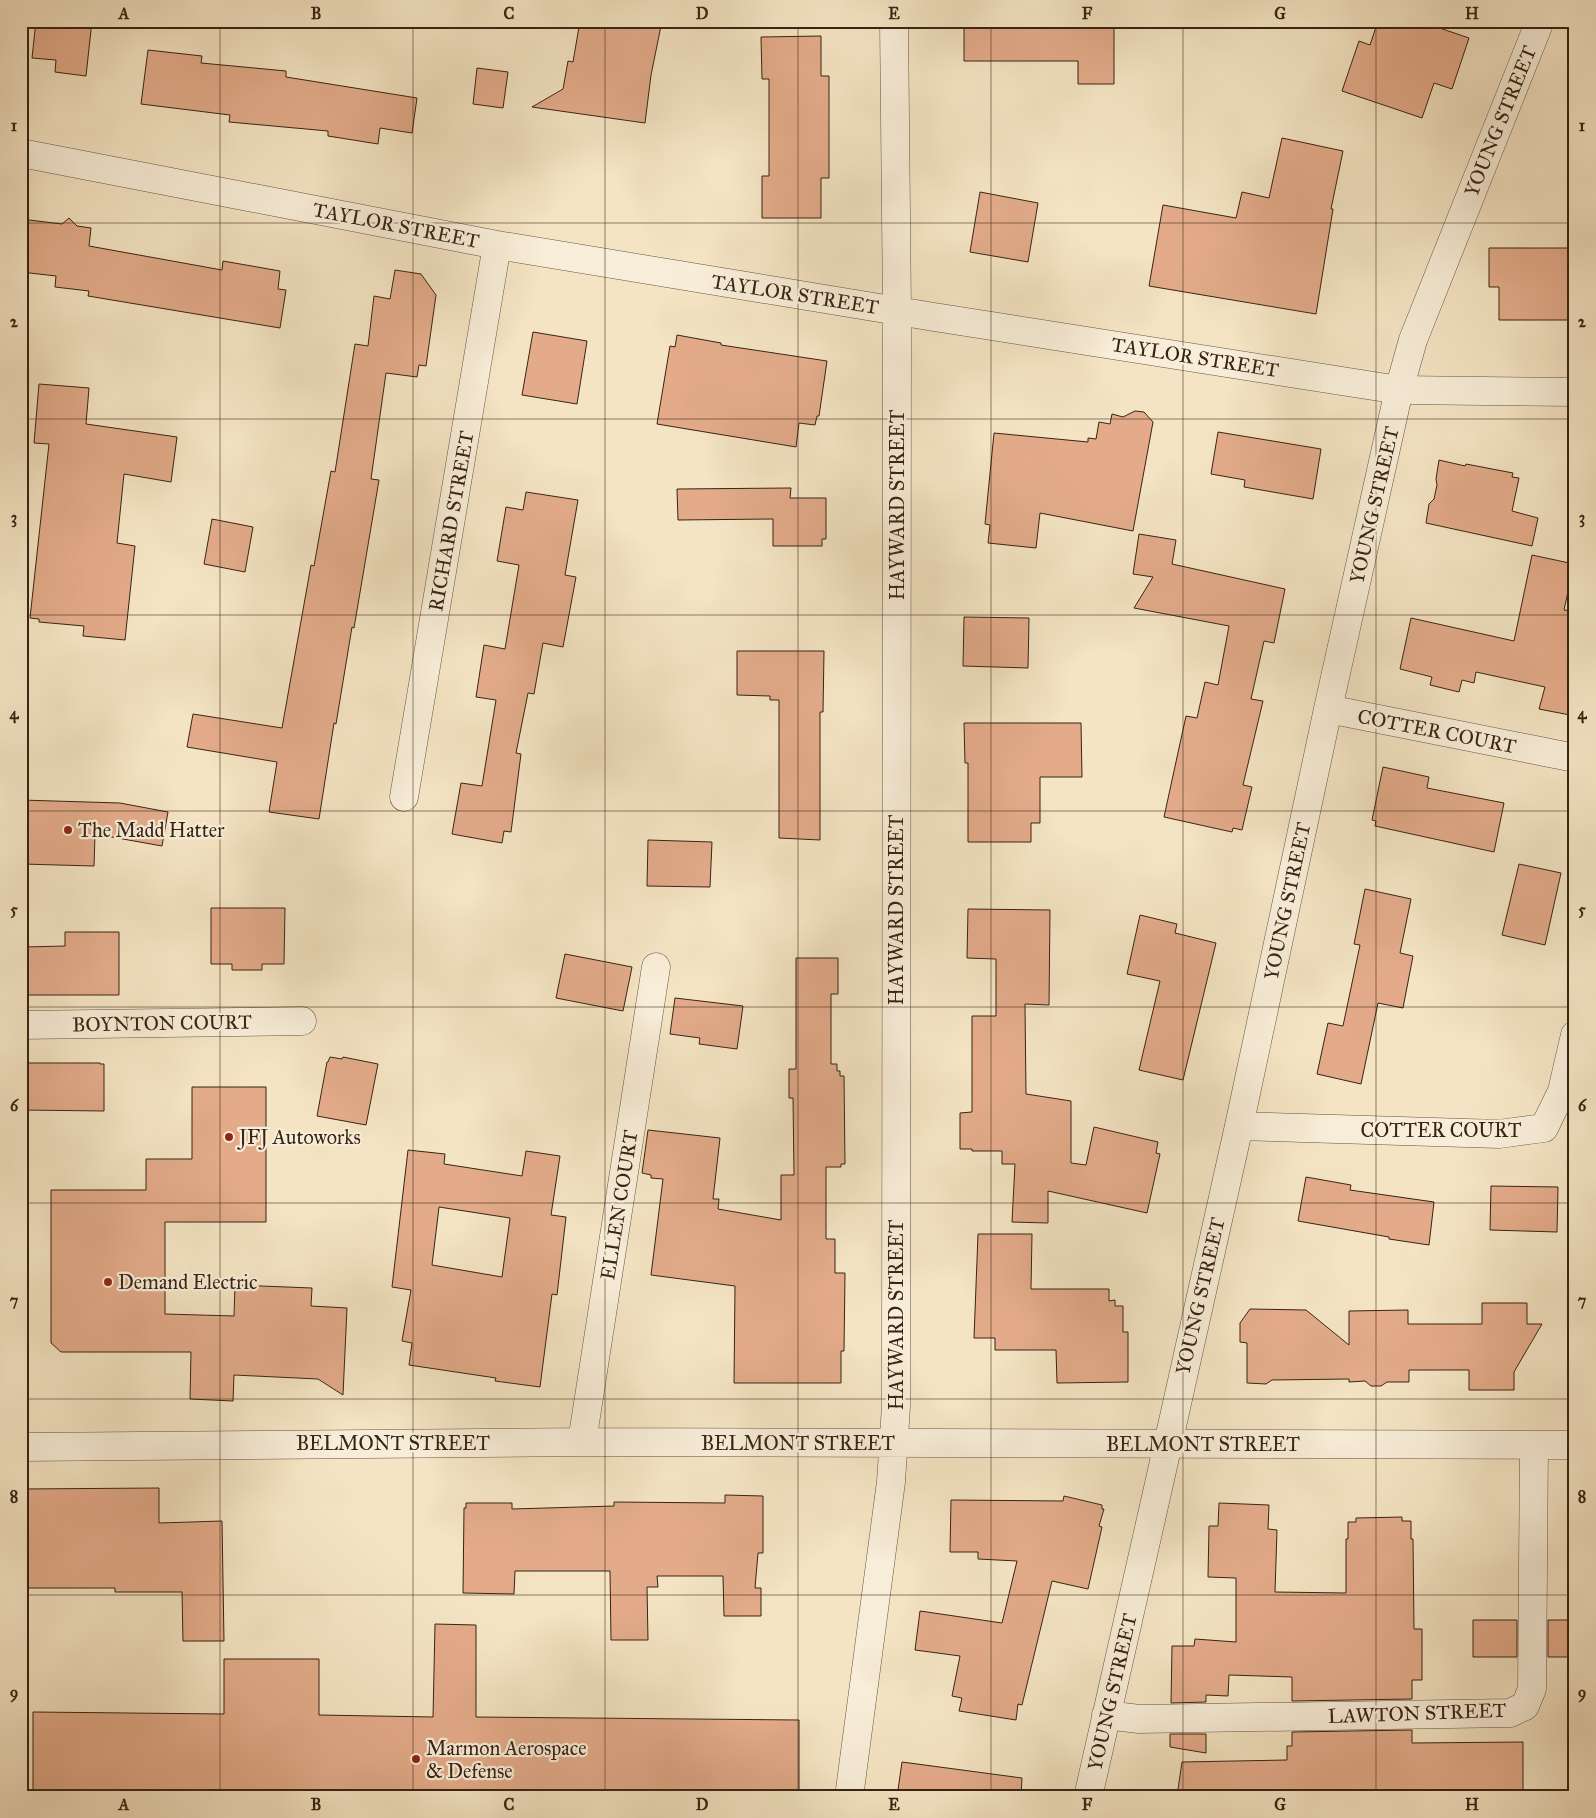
<svg xmlns="http://www.w3.org/2000/svg" width="1596" height="1818" viewBox="0 0 1596 1818" font-family="'IM FELL Great Primer',serif">
	<style>
		.building { fill: #e3ab8a; stroke: #372414; fill-rule: evenodd }
		.lines { fill: none; stroke-linecap: round; stroke-linejoin: round }
		.street-casing { stroke: #665440; stroke-width: 29 }
		.street { stroke: #f8edd8; stroke-width: 28 }
		.grid { fill: none; stroke: #372414; stroke-width: 1; stroke-opacity: 0.55 }
		.poi-dot { fill: #8f2418; stroke: #f8edd8; stroke-width: 2 }
		.labels { text-anchor: middle; stroke-width: 4.5; stroke-linejoin: round; paint-order: stroke }
		.street-label { font-size: 20px; fill: #372414; stroke: #f8edd8 }
		.poi-label { font-size: 20px; fill: #372414; stroke: #f8edd8; text-anchor: start }
		.neatline { fill: none; stroke: #372414; stroke-width: 2 }
		.grid-label { font-size: 16px; text-anchor: middle; font-weight: bold; fill: #372414 }
	</style>
	<rect width="100%" height="100%" fill="#f4e4c3"/>
	<filter id="stains"><feTurbulence type="fractalNoise" baseFrequency=".004" numOctaves="4"/><feColorMatrix values="0 0 0 0 .2 0 0 0 0 .09 0 0 0 0 .02 0 0 0 .5 -.17"/></filter>
	<radialGradient id="worn" r=".72"><stop offset=".6" stop-color="#630" stop-opacity="0"/><stop offset="1" stop-color="#630" stop-opacity=".3"/></radialGradient>
	<!-- building -->
	<path class="building" d="M 36,21 L 92,21 L 86,76 L 55,72 L 56,60 L 32,58 Z
		M 580,21 L 662,21 L 651,75 L 645,123 L 532,107 L 563,89 L 568,61 L 573,62 Z
		M 964,21 L 1114,21 L 1114,84 L 1078,84 L 1078,61 L 964,61 Z
		M 1378,21 L 1419,21 L 1469,38 L 1452,89 L 1434,83 L 1422,118 L 1342,91 L 1359,41 L 1370,45 Z
		M 821,36 L 821,76 L 829,76 L 829,178 L 821,178 L 821,218 L 762,218 L 762,176 L 769,176 L 769,79 L 762,79 L 761,37 Z
		M 148,50 L 202,56 L 201,63 L 286,71 L 286,77 L 417,98 L 412,133 L 380,128 L 378,144 L 328,136 L 328,131 L 229,122 L 230,115 L 141,104 Z
		M 477,68 L 508,72 L 503,108 L 473,104 Z
		M 1282,138 L 1343,151 L 1331,209 L 1333,209 L 1316,314 L 1149,286 L 1163,205 L 1236,218 L 1242,192 L 1269,198 Z
		M 980,192 L 1038,203 L 1028,262 L 970,252 Z
		M 69,218 L 77,226 L 91,228 L 89,246 L 222,270 L 223,261 L 280,271 L 278,289 L 286,290 L 280,328 L 88,296 L 89,291 L 55,287 L 56,276 L 21,272 L 21,219 L 62,224 Z
		M 1489,248 L 1575,248 L 1575,320 L 1499,320 L 1499,287 L 1489,287 Z
		M 395,270 L 421,274 L 436,295 L 426,366 L 419,365 L 417,377 L 386,373 L 371,479 L 379,480 L 354,628 L 352,627 L 336,724 L 334,723 L 319,819 L 269,812 L 277,762 L 187,747 L 193,714 L 282,728 L 311,565 L 314,566 L 331,471 L 335,472 L 355,344 L 368,346 L 374,296 L 390,299 Z
		M 533,332 L 587,341 L 577,404 L 522,395 Z
		M 677,335 L 721,343 L 721,345 L 827,361 L 819,416 L 817,416 L 815,425 L 799,423 L 796,447 L 657,424 L 670,346 L 675,347 Z
		M 39,384 L 89,388 L 86,424 L 177,437 L 171,482 L 124,474 L 117,543 L 135,546 L 125,640 L 83,636 L 84,626 L 39,622 L 39,619 L 30,618 L 49,444 L 34,443 Z
		M 1135,411 L 1144,412 L 1153,422 L 1133,531 L 1040,513 L 1036,548 L 988,543 L 990,525 L 985,524 L 994,433 L 1088,442 L 1088,438 L 1096,439 L 1099,422 L 1110,424 L 1112,414 L 1123,417 Z
		M 1218,432 L 1321,449 L 1313,499 L 1244,487 L 1245,480 L 1211,474 Z
		M 1439,460 L 1465,466 L 1466,464 L 1513,473 L 1512,477 L 1519,478 L 1512,511 L 1538,518 L 1532,546 L 1426,523 L 1429,504 L 1434,499 L 1437,485 L 1436,479 Z
		M 791,488 L 790,498 L 826,498 L 826,539 L 822,539 L 822,546 L 773,546 L 773,519 L 678,520 L 677,489 Z
		M 526,492 L 578,500 L 565,575 L 576,577 L 563,647 L 543,643 L 534,694 L 528,693 L 516,753 L 521,754 L 511,832 L 504,831 L 502,843 L 452,834 L 461,783 L 482,786 L 496,700 L 476,697 L 484,645 L 505,649 L 519,565 L 497,561 L 506,507 L 523,510 Z
		M 212,519 L 253,527 L 245,572 L 204,564 Z
		M 1139,534 L 1176,540 L 1172,564 L 1285,589 L 1274,643 L 1264,641 L 1251,699 L 1263,701 L 1243,785 L 1252,787 L 1242,830 L 1233,828 L 1232,832 L 1164,817 L 1186,716 L 1197,718 L 1205,682 L 1218,685 L 1229,626 L 1134,608 L 1153,577 L 1133,574 Z
		M 1532,555 L 1574,564 L 1564,610 L 1575,611 L 1575,716 L 1539,709 L 1545,687 L 1476,672 L 1474,683 L 1462,680 L 1459,692 L 1430,685 L 1432,677 L 1400,669 L 1411,618 L 1514,641 Z
		M 964,617 L 1029,618 L 1028,668 L 963,666 Z
		M 737,651 L 824,651 L 823,712 L 820,712 L 820,840 L 779,838 L 779,700 L 770,700 L 770,696 L 737,695 Z
		M 964,723 L 1081,723 L 1082,777 L 1040,777 L 1040,823 L 1031,823 L 1031,842 L 968,842 L 968,763 L 965,763 Z
		M 1383,767 L 1429,777 L 1427,788 L 1504,803 L 1494,852 L 1375,826 L 1376,821 L 1372,820 Z
		M 21,800 L 120,803 L 168,812 L 162,846 L 95,834 L 94,866 L 22,864 Z
		M 648,840 L 712,842 L 710,887 L 647,886 Z
		M 1519,864 L 1561,873 L 1545,945 L 1502,935 Z
		M 1365,889 L 1411,899 L 1400,953 L 1413,956 L 1403,1008 L 1378,1003 L 1361,1084 L 1317,1074 L 1328,1023 L 1343,1026 L 1360,945 L 1354,944 Z
		M 211,908 L 285,908 L 284,964 L 262,964 L 262,970 L 232,970 L 232,964 L 211,964 Z
		M 968,909 L 1050,910 L 1049,1005 L 1025,1004 L 1026,1094 L 1071,1101 L 1071,1163 L 1086,1165 L 1094,1127 L 1158,1142 L 1156,1153 L 1160,1154 L 1147,1213 L 1048,1191 L 1048,1223 L 1012,1222 L 1015,1164 L 1002,1164 L 1002,1151 L 972,1151 L 972,1149 L 960,1149 L 960,1113 L 972,1112 L 972,1016 L 996,1016 L 996,959 L 967,958 Z
		M 1140,915 L 1177,924 L 1175,933 L 1216,943 L 1183,1080 L 1139,1070 L 1160,981 L 1127,974 Z
		M 65,932 L 119,932 L 119,995 L 25,995 L 24,947 L 65,946 Z
		M 565,954 L 632,967 L 623,1011 L 556,998 Z
		M 796,958 L 838,958 L 838,994 L 831,994 L 831,1064 L 837,1064 L 837,1071 L 840,1071 L 840,1076 L 844,1076 L 845,1164 L 841,1164 L 841,1167 L 826,1167 L 826,1239 L 835,1239 L 835,1273 L 845,1273 L 844,1351 L 841,1351 L 841,1383 L 734,1383 L 735,1286 L 651,1275 L 663,1179 L 651,1178 L 651,1175 L 642,1173 L 648,1130 L 720,1138 L 713,1199 L 719,1199 L 718,1209 L 781,1220 L 781,1175 L 794,1175 L 793,1098 L 789,1098 L 789,1069 L 796,1069 Z
		M 675,998 L 743,1006 L 737,1049 L 699,1044 L 700,1038 L 670,1034 Z
		M 330,1057 L 342,1059 L 343,1057 L 378,1064 L 366,1125 L 317,1116 L 327,1062 L 328,1062 Z
		M 21,1063 L 100,1063 L 100,1064 L 104,1064 L 104,1111 L 21,1110 Z
		M 192,1087 L 266,1087 L 266,1222 L 165,1222 L 165,1314 L 234,1316 L 235,1285 L 312,1288 L 311,1306 L 347,1308 L 343,1395 L 318,1379 L 234,1375 L 233,1401 L 190,1399 L 191,1352 L 61,1352 L 51,1343 L 51,1190 L 146,1190 L 146,1159 L 192,1159 Z
		M 408,1150 L 445,1154 L 444,1164 L 522,1176 L 526,1151 L 560,1156 L 551,1215 L 566,1217 L 557,1295 L 552,1294 L 540,1387 L 495,1381 L 496,1378 L 409,1365 L 412,1343 L 402,1341 L 411,1290 L 392,1287 ZM 439,1207 L 510,1218 L 502,1277 L 432,1265 Z
		M 1306,1177 L 1351,1185 L 1350,1190 L 1434,1202 L 1429,1245 L 1389,1239 L 1389,1237 L 1298,1221 Z
		M 1491,1186 L 1558,1187 L 1557,1232 L 1490,1230 Z
		M 978,1234 L 1032,1234 L 1031,1289 L 1109,1289 L 1109,1301 L 1115,1300 L 1115,1306 L 1123,1306 L 1123,1332 L 1128,1332 L 1128,1382 L 1057,1383 L 1056,1350 L 995,1350 L 995,1338 L 974,1338 Z
		M 1482,1303 L 1527,1303 L 1527,1324 L 1542,1324 L 1514,1372 L 1514,1390 L 1469,1390 L 1469,1370 L 1409,1370 L 1409,1382 L 1387,1382 L 1381,1386 L 1371,1386 L 1365,1381 L 1349,1382 L 1349,1379 L 1272,1380 L 1266,1384 L 1247,1383 L 1247,1343 L 1240,1342 L 1240,1323 L 1250,1309 L 1306,1310 L 1349,1345 L 1349,1311 L 1408,1310 L 1408,1324 L 1482,1324 Z
		M 159,1488 L 159,1523 L 222,1521 L 224,1641 L 183,1641 L 182,1592 L 115,1592 L 115,1588 L 21,1588 L 21,1489 Z
		M 725,1495 L 763,1496 L 763,1553 L 758,1553 L 755,1588 L 761,1588 L 761,1616 L 724,1616 L 723,1576 L 657,1576 L 658,1587 L 647,1587 L 648,1640 L 611,1640 L 610,1571 L 515,1571 L 514,1594 L 463,1593 L 464,1508 L 466,1508 L 466,1503 L 512,1503 L 512,1509 L 614,1506 L 614,1502 L 725,1503 Z
		M 1064,1496 L 1102,1505 L 1102,1509 L 1104,1509 L 1099,1526 L 1102,1527 L 1088,1589 L 1052,1581 L 1022,1705 L 1018,1704 L 1016,1720 L 959,1711 L 962,1698 L 952,1696 L 960,1656 L 915,1650 L 920,1611 L 1002,1623 L 1017,1561 L 978,1559 L 978,1552 L 950,1552 L 951,1500 L 1063,1501 Z
		M 1219,1503 L 1269,1505 L 1268,1529 L 1277,1530 L 1275,1592 L 1346,1593 L 1346,1539 L 1348,1539 L 1348,1522 L 1356,1522 L 1356,1518 L 1402,1517 L 1402,1521 L 1411,1521 L 1411,1539 L 1413,1539 L 1414,1629 L 1422,1629 L 1422,1680 L 1412,1680 L 1412,1699 L 1292,1701 L 1292,1677 L 1229,1675 L 1228,1696 L 1206,1695 L 1206,1702 L 1171,1703 L 1172,1646 L 1194,1646 L 1195,1639 L 1236,1642 L 1236,1578 L 1208,1577 L 1209,1526 L 1218,1526 Z
		M 1473,1620 L 1517,1620 L 1517,1657 L 1473,1657 Z
		M 1548,1620 L 1575,1620 L 1575,1657 L 1548,1657 Z
		M 435,1624 L 476,1625 L 476,1717 L 799,1720 L 799,1797 L 33,1797 L 33,1712 L 224,1714 L 224,1659 L 319,1659 L 319,1715 L 433,1717 Z
		M 1412,1730 L 1412,1743 L 1523,1742 L 1523,1793 L 1464,1793 L 1464,1791 L 1326,1792 L 1326,1795 L 1177,1796 L 1182,1762 L 1287,1760 L 1287,1746 L 1292,1746 L 1292,1732 Z
		M 1170,1734 L 1206,1734 L 1206,1753 L 1170,1747 Z
		M 902,1762 L 1022,1778 L 1021,1797 L 897,1797 Z"/>
	<g class="lines">
		<defs>
			<path id="street" d="M 21,153 L 497,245 L 934,317 L 1399,390 L 1575,392
				M 1328,709 L 1575,758
				M 404,797 L 497,245
				M 21,1025 L 302,1021
				M 1239,1126 L 1499,1134 L 1544,1128 L 1562,1091 L 1575,1035
				M 582,1442 L 656,967
				M 21,1447 L 582,1442 L 1575,1445
				M 1106,1715 L 1139,1719 L 1510,1713 L 1525,1706 L 1532,1689 L 1534,1445
				M 849,1797 L 891,1482 L 896,1406 L 897,311 L 894,21
				M 1088,1797 L 1159,1484 L 1239,1126 L 1328,709 L 1399,390 L 1413,340 L 1540,21"/>
		</defs>
		<!-- street casing -->
		<use href="#street" class="street-casing"/>
		<!-- street -->
		<use href="#street" class="street"/>
	</g>
	<!-- grid -->
	<path class="grid" d="M 220,21 L 220,1797M 413,21 L 413,1797M 605,21 L 605,1797M 798,21 L 798,1797M 991,21 L 991,1797M 1183,21 L 1183,1797M 1376,21 L 1376,1797M 21,223 L 1575,223M 21,419 L 1575,419M 21,615 L 1575,615M 21,811 L 1575,811M 21,1007 L 1575,1007M 21,1203 L 1575,1203M 21,1399 L 1575,1399M 21,1595 L 1575,1595"/>
	<!-- markers -->
	<g class="poi-dot">
		<circle cx="68" cy="830" r="5"/>
		<circle cx="229" cy="1137" r="5"/>
		<circle cx="108" cy="1282" r="5"/>
		<circle cx="416" cy="1759" r="5"/>
	</g>
	<g class="labels">
		<!-- street labels -->
		<g class="street-label">
			<text transform="translate(1500 121) rotate(-68)" y="7">YOUNG STREET</text>
			<text transform="translate(396 225) rotate(11)" y="7">TAYLOR STREET</text>
			<text transform="translate(795 294) rotate(9)" y="7">TAYLOR STREET</text>
			<text transform="translate(1195 357) rotate(9)" y="7">TAYLOR STREET</text>
			<text transform="translate(897 505) rotate(-90)" y="7">HAYWARD STREET</text>
			<text transform="translate(1374 505) rotate(-77)" y="7">YOUNG STREET</text>
			<text transform="translate(451 521) rotate(-80)" y="7">RICHARD STREET</text>
			<text transform="translate(1437 731) rotate(11)" y="7">COTTER COURT</text>
			<text transform="translate(1287 901) rotate(-78)" y="7">YOUNG STREET</text>
			<text transform="translate(896 910) rotate(-90)" y="7">HAYWARD STREET</text>
			<text transform="translate(162 1023) rotate(-1)" y="7">BOYNTON COURT</text>
			<text x="1441" y="1137">COTTER COURT</text>
			<text transform="translate(619 1205) rotate(-81)" y="7">ELLEN COURT</text>
			<text transform="translate(1200 1296) rotate(-77)" y="7">YOUNG STREET</text>
			<text transform="translate(896 1315) rotate(-90)" y="7">HAYWARD STREET</text>
			<text x="393" y="1450">BELMONT STREET</text>
			<text x="798" y="1450">BELMONT STREET</text>
			<text x="1203" y="1451">BELMONT STREET</text>
			<text transform="translate(1112 1692) rotate(-77)" y="7">YOUNG STREET</text>
			<text transform="translate(1417 1713) rotate(-2)" y="7">LAWTON STREET</text>
		</g>
		<!-- poi labels -->
		<g class="poi-label">
			<text x="78" y="837">The Madd Hatter</text>
			<text x="239" y="1144">JFJ Autoworks</text>
			<text x="118" y="1289">Demand Electric</text>
			<text x="426" y="1755">Marmon Aerospace<tspan x="426" dy="23">&amp; Defense</tspan></text>
		</g>
	</g>
	<!-- margin -->
	<rect width="1596" height="1818" fill="none" stroke="#f4e4c3" stroke-width="55"/>
	<rect x="28" y="28" width="1540" height="1762" class="neatline"/>
	<g class="grid-label">
		<text x="124" y="19">A</text>
		<text x="316" y="19">B</text>
		<text x="509" y="19">C</text>
		<text x="702" y="19">D</text>
		<text x="894" y="19">E</text>
		<text x="1087" y="19">F</text>
		<text x="1280" y="19">G</text>
		<text x="1472" y="19">H</text>
		<text x="14" y="131">1</text>
		<text x="1582" y="131">1</text>
		<text x="14" y="327">2</text>
		<text x="1582" y="327">2</text>
		<text x="14" y="523">3</text>
		<text x="1582" y="523">3</text>
		<text x="14" y="719">4</text>
		<text x="1582" y="719">4</text>
		<text x="14" y="915">5</text>
		<text x="1582" y="915">5</text>
		<text x="14" y="1111">6</text>
		<text x="1582" y="1111">6</text>
		<text x="14" y="1306">7</text>
		<text x="1582" y="1306">7</text>
		<text x="14" y="1502">8</text>
		<text x="1582" y="1502">8</text>
		<text x="14" y="1698">9</text>
		<text x="1582" y="1698">9</text>
		<text x="124" y="1810">A</text>
		<text x="316" y="1810">B</text>
		<text x="509" y="1810">C</text>
		<text x="702" y="1810">D</text>
		<text x="894" y="1810">E</text>
		<text x="1087" y="1810">F</text>
		<text x="1280" y="1810">G</text>
		<text x="1472" y="1810">H</text>
	</g>
	<rect width="100%" height="100%" filter="url(#stains)"/>
	<rect width="100%" height="100%" fill="url(#worn)"/>
</svg>
